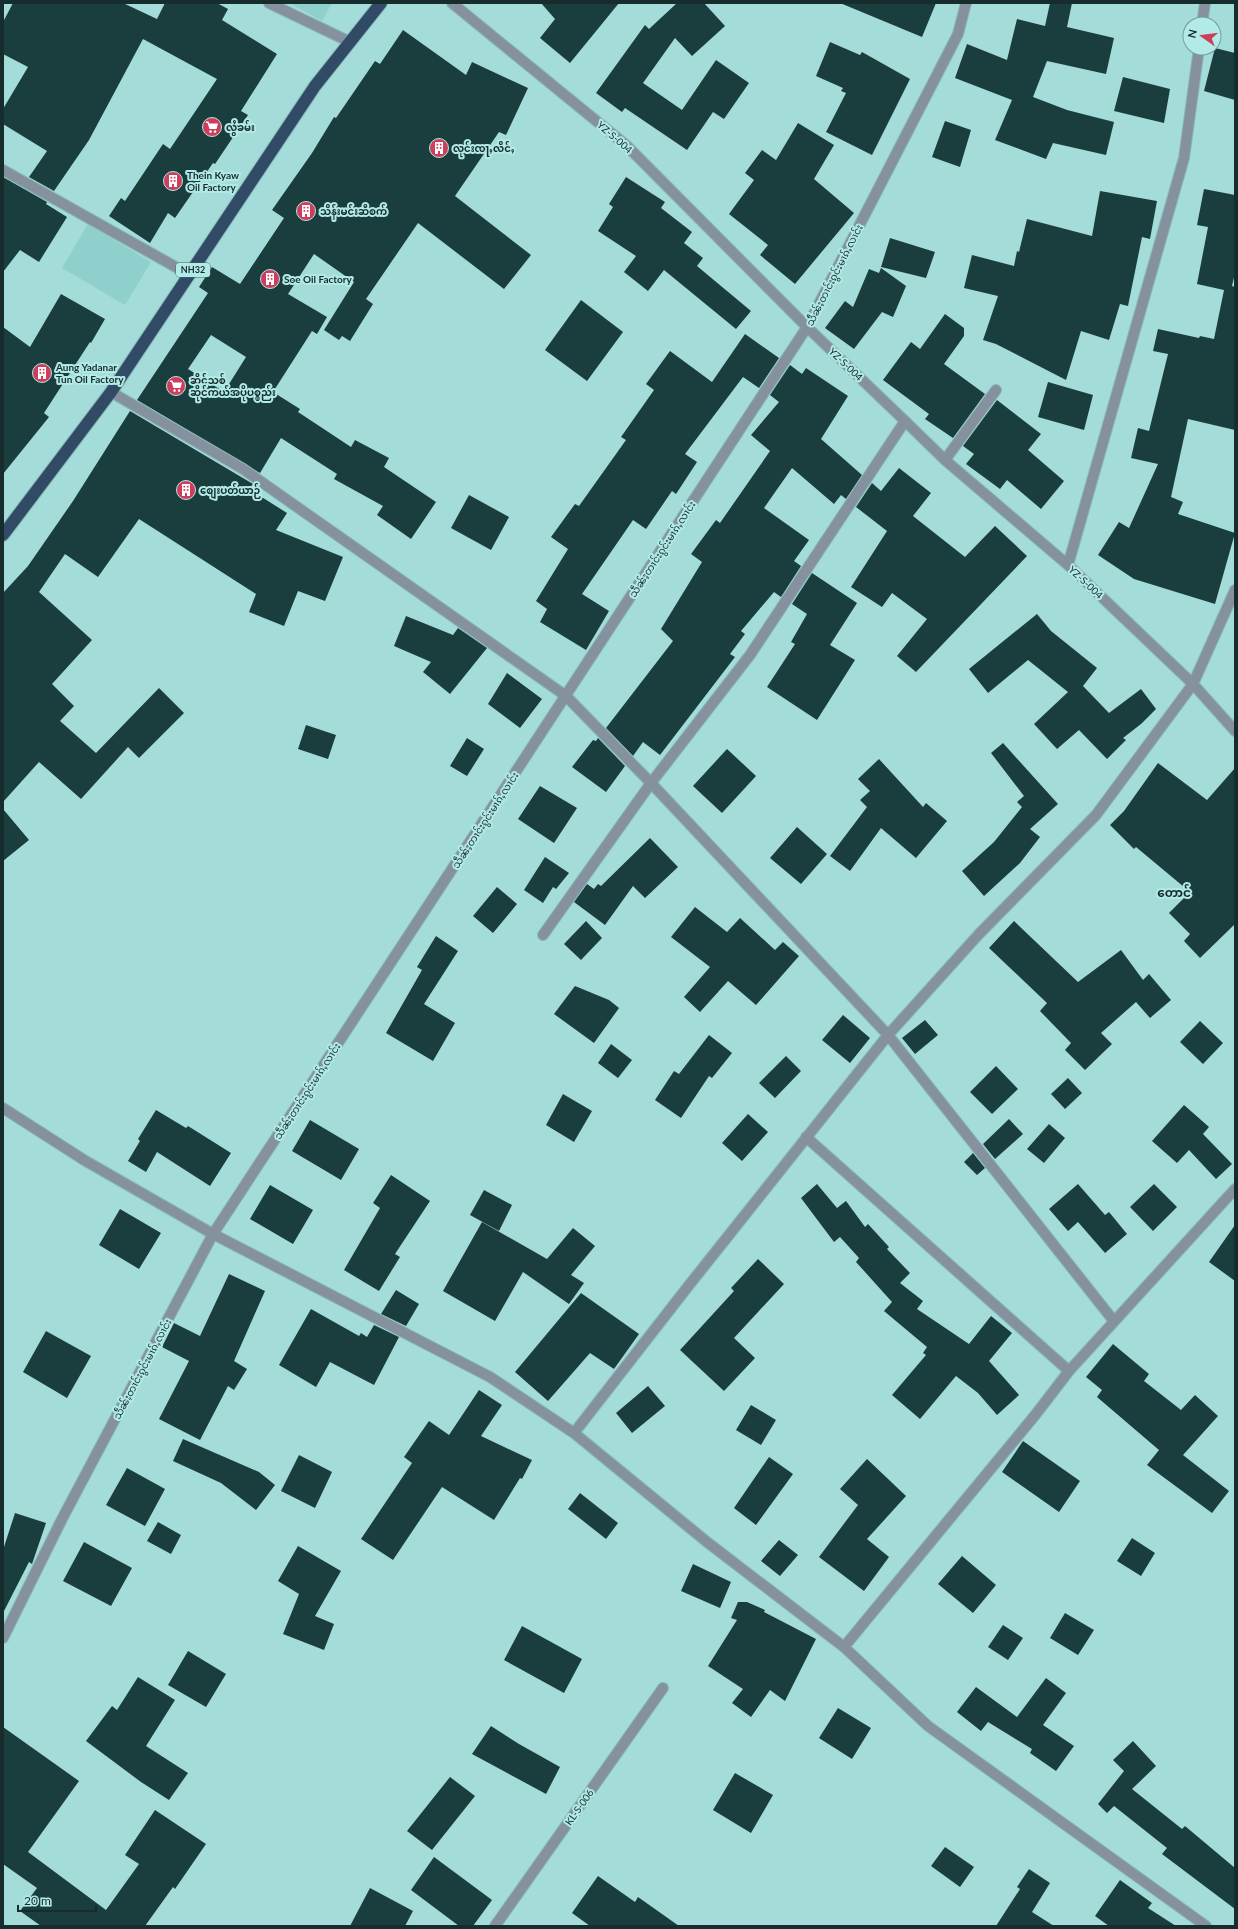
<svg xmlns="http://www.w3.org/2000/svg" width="1238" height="1929" viewBox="0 0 1238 1929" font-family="Lato,'Noto Sans Myanmar',sans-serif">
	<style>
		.built { fill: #8fd0cd }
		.building { fill: #1a3e3d; fill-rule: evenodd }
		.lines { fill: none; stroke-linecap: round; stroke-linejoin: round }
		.minor-casing { stroke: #88b9b7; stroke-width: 12 }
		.highway-casing { stroke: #88b9b7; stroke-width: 14 }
		.minor { stroke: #85919f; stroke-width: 10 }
		.highway { stroke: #314a66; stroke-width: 12 }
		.labels { text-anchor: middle; stroke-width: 4; stroke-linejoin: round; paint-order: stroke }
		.shield { fill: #b1eae7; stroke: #456665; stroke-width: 1 }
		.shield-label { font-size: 9px; font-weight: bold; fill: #172d2d }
		.poi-label { font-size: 10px; font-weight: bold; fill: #172d2d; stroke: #b1eae7; text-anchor: start }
		.street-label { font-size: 10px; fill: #172d2d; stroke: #b1eae7 }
		.quarter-label { font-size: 12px; font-weight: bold; fill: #172d2d; stroke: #b1eae7 }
	</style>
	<rect width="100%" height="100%" fill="#a4dcda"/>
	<!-- built -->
	<path class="built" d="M 289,3 L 332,3 L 322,21 Z
		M 88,224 L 151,262 L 125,305 L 62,268 Z"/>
	<!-- building -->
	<path class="building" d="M 13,3 L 123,3 L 157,19 L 165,3 L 217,3 L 228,9 L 222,20 L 277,54 L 241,111 L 248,115 L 215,164 L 213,163 L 175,218 L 168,213 L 150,243 L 109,216 L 121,198 L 125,201 L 163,144 L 170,149 L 217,79 L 143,39 L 89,140 L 54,191 L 29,177 L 47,151 L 3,124 L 3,109 L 28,67 L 3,54 L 3,22 Z
		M 541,3 L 619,3 L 570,63 L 540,38 L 555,19 Z
		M 677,3 L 704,3 L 725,26 L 692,56 L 675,38 L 643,83 L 682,110 L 716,60 L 749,83 L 724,119 L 713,112 L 687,150 L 625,108 L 622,112 L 596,93 L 645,25 L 649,29 Z
		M 840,3 L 936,3 L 922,37 Z
		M 1050,3 L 1072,3 L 1067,27 L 1114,38 L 1106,74 L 1047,61 L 1033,97 L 1067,110 L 1114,122 L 1106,155 L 1053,143 L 1046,159 L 995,140 L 1012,100 L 955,78 L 967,44 L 1007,60 L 1017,19 L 1045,26 Z
		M 403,30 L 466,75 L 472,62 L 528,88 L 506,135 L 499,132 L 455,196 L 531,255 L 504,289 L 418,223 L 366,299 L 373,304 L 350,341 L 342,336 L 339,340 L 324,330 L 354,282 L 314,254 L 288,294 L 327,317 L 317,334 L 312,331 L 273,392 L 300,409 L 298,412 L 351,447 L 355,440 L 389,458 L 384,467 L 436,502 L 411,539 L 377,515 L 383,506 L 334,479 L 337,474 L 281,438 L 260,473 L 137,400 L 208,293 L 199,287 L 212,267 L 240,284 L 284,218 L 272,210 L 312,153 L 334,117 L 336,118 L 375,61 L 380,64 ZM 211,335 L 246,357 L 224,392 L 188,369 Z
		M 830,42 L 860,55 L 862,52 L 910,79 L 872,155 L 826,132 L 846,93 L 841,91 L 843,88 L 816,76 Z
		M 1215,48 L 1235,53 L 1235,100 L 1204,91 Z
		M 1123,77 L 1170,89 L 1164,123 L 1114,111 Z
		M 945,121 L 971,130 L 960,167 L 932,157 Z
		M 798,123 L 834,145 L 814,179 L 854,213 L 795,284 L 760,255 L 768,245 L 729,214 L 754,180 L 745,173 L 762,150 L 776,160 Z
		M 3,177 L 47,202 L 46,204 L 67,217 L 39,262 L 20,250 L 3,272 Z
		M 626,177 L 665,202 L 661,208 L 692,232 L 684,243 L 703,258 L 697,266 L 751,311 L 736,329 L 664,270 L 648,291 L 624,272 L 636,256 L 598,231 L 613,207 L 609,204 Z
		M 1204,189 L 1235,195 L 1235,273 L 1232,286 L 1235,287 L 1235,430 L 1188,419 L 1171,497 L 1183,502 L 1178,514 L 1235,533 L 1215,604 L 1134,579 L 1098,555 L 1119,522 L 1129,528 L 1158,464 L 1131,458 L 1138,428 L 1149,431 L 1168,354 L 1153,351 L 1158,329 L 1199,338 L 1200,336 L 1214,339 L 1224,290 L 1197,284 L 1208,227 L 1197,225 Z
		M 1100,191 L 1157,201 L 1150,239 L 1142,237 L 1128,306 L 1120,304 L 1109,340 L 1081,331 L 1066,380 L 996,344 L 983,340 L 998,296 L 964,288 L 972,255 L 1014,266 L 1017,251 L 1019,252 L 1027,219 L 1092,236 Z
		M 890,238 L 935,252 L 926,278 L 881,267 Z
		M 881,268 L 906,286 L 893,317 L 882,312 L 854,349 L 825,328 L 845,301 L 853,307 L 869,269 L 879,273 Z
		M 61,294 L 105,319 L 91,343 L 90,342 L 44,413 L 49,417 L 3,474 L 3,327 L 30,347 Z
		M 581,300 L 623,332 L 587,381 L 545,350 Z
		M 945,314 L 964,328 L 964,336 L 944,364 L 985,394 L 953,438 L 925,419 L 929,414 L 883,380 L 911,342 L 920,349 Z
		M 745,334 L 779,358 L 759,388 L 743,377 L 685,454 L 697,462 L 676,494 L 672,491 L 646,529 L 633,520 L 582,594 L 609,611 L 586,650 L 540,622 L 547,609 L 536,601 L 568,549 L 551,537 L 575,504 L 579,506 L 626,440 L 621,437 L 654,390 L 646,384 L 670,351 L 712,382 Z
		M 790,365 L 802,374 L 806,368 L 848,396 L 821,439 L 862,475 L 846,499 L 841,495 L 834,504 L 792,468 L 764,508 L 809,540 L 794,561 L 801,566 L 781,597 L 774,592 L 741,631 L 745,634 L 730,654 L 735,657 L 660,755 L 643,742 L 633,756 L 606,728 L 673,641 L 661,629 L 702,562 L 691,554 L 716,520 L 720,523 L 770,451 L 751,435 L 779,402 L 770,395 Z
		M 1048,382 L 1093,395 L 1084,430 L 1038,417 Z
		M 997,400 L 1041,434 L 1028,450 L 1064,481 L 1041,509 L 1007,480 L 1000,489 L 966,464 L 974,454 L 963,446 Z
		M 130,411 L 253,484 L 249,489 L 287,513 L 276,530 L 343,557 L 325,601 L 298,591 L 284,626 L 249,612 L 256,594 L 139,519 L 98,577 L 65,554 L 39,592 L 92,640 L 52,684 L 74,706 L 60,721 L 96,753 L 159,688 L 184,713 L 139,758 L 128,747 L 81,799 L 39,762 L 3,802 L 3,593 L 28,566 L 73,501 Z
		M 899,468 L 931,493 L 913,516 L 965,557 L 995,526 L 1027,556 L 916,672 L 897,656 L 927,619 L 892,593 L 882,607 L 851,587 L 887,531 L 856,507 L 872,483 L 881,491 Z
		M 469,495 L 509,517 L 491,550 L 451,528 Z
		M 812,573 L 857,603 L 830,645 L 855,660 L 817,720 L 767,687 L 795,644 L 791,642 L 807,614 L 792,604 Z
		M 1037,614 L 1051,631 L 1097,668 L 1083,686 L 1109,713 L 1141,689 L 1156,709 L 1141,724 L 1123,738 L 1126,740 L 1107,759 L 1079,730 L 1057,749 L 1034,724 L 1068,692 L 1028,660 L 988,693 L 969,669 Z
		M 406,616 L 453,635 L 458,628 L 487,648 L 450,694 L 423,672 L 431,662 L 394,646 Z
		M 507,673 L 542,699 L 520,728 L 488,704 Z
		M 306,725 L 336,735 L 328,759 L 298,749 Z
		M 467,738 L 484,749 L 467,776 L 450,766 Z
		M 598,738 L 625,766 L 606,792 L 572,767 L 593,740 L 596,741 Z
		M 1003,743 L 1058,804 L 1030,829 L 1040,837 L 1020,863 L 984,896 L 962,871 L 994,842 L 1022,807 L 1017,802 L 1024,796 L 991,753 Z
		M 727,749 L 756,776 L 722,813 L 693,786 Z
		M 879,759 L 923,807 L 926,803 L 947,821 L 916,858 L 881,828 L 850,871 L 830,856 L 867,807 L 860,800 L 870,791 L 858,779 Z
		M 1158,763 L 1207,800 L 1235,768 L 1235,924 L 1200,958 L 1184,941 L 1190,934 L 1169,913 L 1190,892 L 1136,847 L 1134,849 L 1110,825 L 1124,811 Z
		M 540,786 L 577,808 L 554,843 L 518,819 Z
		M 3,809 L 29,840 L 3,861 Z
		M 797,827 L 827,854 L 801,884 L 770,858 Z
		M 650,838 L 678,867 L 645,898 L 633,886 L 605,925 L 574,902 L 587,884 L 594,889 L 598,884 L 601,886 Z
		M 545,857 L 569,873 L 556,889 L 553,887 L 543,903 L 524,890 Z
		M 497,887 L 517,904 L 493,933 L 473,916 Z
		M 695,907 L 727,932 L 740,918 L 775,950 L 783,942 L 799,956 L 756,1005 L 728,981 L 700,1012 L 684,997 L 710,967 L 671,937 Z
		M 586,921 L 602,938 L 581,960 L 564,944 Z
		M 1014,921 L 1078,982 L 1121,950 L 1143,980 L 1149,974 L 1171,1000 L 1150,1018 L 1136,1002 L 1101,1033 L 1112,1044 L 1085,1070 L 1065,1050 L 1071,1043 L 1040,1011 L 1047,1003 L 989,948 Z
		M 436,936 L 458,951 L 424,1004 L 455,1023 L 433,1061 L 386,1033 L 422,970 L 417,967 Z
		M 575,986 L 609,1000 L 619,1008 L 594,1043 L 554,1014 Z
		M 843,1015 L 870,1038 L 850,1063 L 822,1040 Z
		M 925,1020 L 938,1035 L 915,1054 L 902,1038 Z
		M 1200,1021 L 1223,1043 L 1203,1064 L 1180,1042 Z
		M 709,1035 L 732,1053 L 712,1078 L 709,1076 L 681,1118 L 655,1100 L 674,1071 L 679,1074 Z
		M 611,1044 L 632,1060 L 618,1078 L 598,1063 Z
		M 786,1056 L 801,1071 L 775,1098 L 759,1083 Z
		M 996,1066 L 1018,1089 L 992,1114 L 970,1092 Z
		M 1068,1078 L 1082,1093 L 1065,1109 L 1051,1094 Z
		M 563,1094 L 592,1111 L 574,1142 L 546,1125 Z
		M 1184,1105 L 1209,1127 L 1203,1134 L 1232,1164 L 1216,1179 L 1189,1150 L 1177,1163 L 1152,1141 Z
		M 156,1110 L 186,1128 L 188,1126 L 231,1153 L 210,1186 L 157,1152 L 146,1172 L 128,1161 L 140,1141 L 138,1139 Z
		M 748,1114 L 768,1132 L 742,1161 L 722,1143 Z
		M 1009,1119 L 1023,1134 L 995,1159 L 983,1144 Z
		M 310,1120 L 359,1149 L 341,1180 L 292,1151 Z
		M 1049,1124 L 1065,1138 L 1044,1163 L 1027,1149 Z
		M 973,1153 L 985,1168 L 977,1175 L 964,1162 Z
		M 391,1175 L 430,1201 L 395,1254 L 400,1257 L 379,1291 L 344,1270 L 380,1208 L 373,1203 Z
		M 817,1184 L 837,1208 L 846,1201 L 865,1227 L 868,1224 L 889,1247 L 887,1249 L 910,1273 L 900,1283 L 923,1301 L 917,1309 L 969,1344 L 991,1316 L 1012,1333 L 989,1361 L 1019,1395 L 997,1415 L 978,1393 L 956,1376 L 920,1419 L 892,1395 L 926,1355 L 923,1353 L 927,1347 L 884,1311 L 892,1302 L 856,1262 L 859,1258 L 840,1237 L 834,1242 L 801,1198 Z
		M 1078,1184 L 1105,1215 L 1109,1212 L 1127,1234 L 1105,1253 L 1078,1222 L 1068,1231 L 1049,1209 Z
		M 1154,1184 L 1177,1207 L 1153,1231 L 1130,1207 Z
		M 270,1185 L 313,1210 L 293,1244 L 250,1219 Z
		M 484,1190 L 512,1205 L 499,1231 L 470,1215 Z
		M 120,1209 L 161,1233 L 139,1269 L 99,1245 Z
		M 482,1222 L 547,1259 L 573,1228 L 595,1246 L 571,1275 L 584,1283 L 569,1304 L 523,1272 L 495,1321 L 443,1291 Z
		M 1235,1225 L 1235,1281 L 1209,1262 Z
		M 758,1259 L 784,1284 L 734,1338 L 755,1358 L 724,1391 L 680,1350 L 734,1291 L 731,1288 Z
		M 229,1274 L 265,1291 L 234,1361 L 247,1369 L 234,1390 L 228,1386 L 200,1440 L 159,1419 L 189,1361 L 162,1347 L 174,1323 L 200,1336 Z
		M 396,1290 L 419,1304 L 406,1326 L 381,1314 Z
		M 581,1293 L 639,1334 L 614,1369 L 590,1353 L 548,1401 L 515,1372 Z
		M 311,1309 L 359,1336 L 361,1333 L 367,1337 L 374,1325 L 399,1337 L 374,1385 L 330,1362 L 316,1387 L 279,1365 Z
		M 46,1331 L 91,1356 L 67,1398 L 23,1372 Z
		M 1113,1344 L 1149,1374 L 1144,1381 L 1181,1410 L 1195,1395 L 1218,1416 L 1183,1455 L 1229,1491 L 1212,1513 L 1147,1465 L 1159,1450 L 1097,1397 L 1102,1390 L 1086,1377 Z
		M 648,1386 L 665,1406 L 632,1433 L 616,1413 Z
		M 479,1390 L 502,1405 L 481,1436 L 532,1460 L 522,1479 L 520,1478 L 494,1520 L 442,1487 L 393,1560 L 361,1539 L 412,1463 L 404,1457 L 429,1421 L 449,1435 Z
		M 751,1405 L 776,1420 L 761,1445 L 736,1430 Z
		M 183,1439 L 259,1472 L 275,1485 L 256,1510 L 221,1483 L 173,1461 Z
		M 1023,1441 L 1080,1481 L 1059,1512 L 1002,1472 Z
		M 299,1455 L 332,1472 L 315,1508 L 281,1491 Z
		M 769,1457 L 793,1474 L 756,1525 L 734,1508 Z
		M 867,1459 L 906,1496 L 867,1539 L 889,1557 L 864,1591 L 819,1557 L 858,1505 L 840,1489 Z
		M 127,1468 L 165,1489 L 145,1526 L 106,1505 Z
		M 580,1493 L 618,1523 L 606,1539 L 568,1509 Z
		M 15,1513 L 46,1523 L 32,1564 L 29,1562 L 3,1613 L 3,1550 Z
		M 158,1522 L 181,1535 L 171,1554 L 147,1541 Z
		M 1132,1538 L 1155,1553 L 1141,1576 L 1117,1561 Z
		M 779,1540 L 798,1555 L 780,1576 L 761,1561 Z
		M 84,1542 L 132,1568 L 111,1606 L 63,1581 Z
		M 298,1546 L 341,1571 L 315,1616 L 334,1624 L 324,1650 L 283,1634 L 299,1594 L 278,1581 Z
		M 962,1556 L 996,1585 L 973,1613 L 938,1584 Z
		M 693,1564 L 731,1582 L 720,1608 L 681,1591 Z
		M 738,1602 L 747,1602 L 765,1610 L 764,1612 L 816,1639 L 785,1701 L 770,1690 L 751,1717 L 732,1703 L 743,1689 L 708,1666 L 737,1620 L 731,1618 Z
		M 1065,1613 L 1094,1630 L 1078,1655 L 1050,1638 Z
		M 1003,1625 L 1023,1638 L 1008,1660 L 988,1647 Z
		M 522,1626 L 582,1659 L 564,1693 L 504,1660 Z
		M 188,1651 L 226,1674 L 206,1707 L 168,1685 Z
		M 138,1677 L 175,1700 L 146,1746 L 188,1773 L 169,1800 L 141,1782 L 86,1741 L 112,1706 L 117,1710 Z
		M 1046,1678 L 1066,1693 L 1043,1725 L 1074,1746 L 1056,1771 L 1030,1753 L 1032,1749 L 988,1722 L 981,1731 L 957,1712 L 976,1687 L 1017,1717 Z
		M 838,1708 L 871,1728 L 852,1759 L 819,1738 Z
		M 491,1726 L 519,1744 L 560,1767 L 546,1794 L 472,1754 Z
		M 3,1727 L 79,1781 L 28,1852 L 106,1910 L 139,1864 L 125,1855 L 155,1810 L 206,1844 L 175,1889 L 173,1887 L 145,1926 L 41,1926 L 20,1911 L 37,1888 L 3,1864 Z
		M 1133,1741 L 1156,1766 L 1132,1789 L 1182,1829 L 1185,1826 L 1235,1868 L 1235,1909 L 1162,1854 L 1167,1848 L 1114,1806 L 1107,1813 L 1098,1804 L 1124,1771 L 1113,1760 Z
		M 735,1773 L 773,1795 L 751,1833 L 713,1810 Z
		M 450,1777 L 475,1796 L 432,1850 L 407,1831 Z
		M 945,1847 L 974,1867 L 960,1887 L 931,1866 Z
		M 434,1857 L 492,1900 L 473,1926 L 459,1926 L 411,1890 Z
		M 1029,1869 L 1050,1883 L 1032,1912 L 1054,1926 L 996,1926 L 1020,1889 L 1017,1887 Z
		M 598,1876 L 635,1902 L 638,1897 L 679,1926 L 590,1926 L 572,1913 Z
		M 1120,1880 L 1152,1903 L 1148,1908 L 1176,1926 L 1109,1926 L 1095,1916 Z
		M 370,1888 L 413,1911 L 405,1926 L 350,1926 Z"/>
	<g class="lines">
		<defs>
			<path id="minor" d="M 269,3 L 350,42
				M 452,3 L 627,146 L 807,327 L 905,421 L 945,460 L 1068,565 L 1193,684 L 1235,731
				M 1202,24 L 1205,3
				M 3,170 L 190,275
				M 111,392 L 243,469 L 566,696 L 651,783 L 888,1035 L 1113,1320
				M 945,460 L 996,390
				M 1068,565 L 1184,158 L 1199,48
				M 543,935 L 651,783 L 750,655 L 905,421
				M 3,1108 L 84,1160 L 213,1234 L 490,1377 L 574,1433 L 707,1542 L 844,1647 L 928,1726 L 1206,1926
				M 806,1137 L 1069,1371
				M 574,1433 L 686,1289 L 888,1035 L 979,934 L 1096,815 L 1193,684 L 1235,590
				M 3,1638 L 62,1519 L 213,1234 L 807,327 L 958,34 L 966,3
				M 844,1647 L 1036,1414 L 1069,1371 L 1235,1189
				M 495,1926 L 663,1688"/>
			<path id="highway" d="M 3,535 L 111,392 L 315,86 L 381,3"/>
		</defs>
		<!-- minor casing -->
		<use href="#minor" class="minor-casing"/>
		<!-- highway casing -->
		<use href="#highway" class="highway-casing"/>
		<!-- minor -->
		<use href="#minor" class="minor"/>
		<!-- highway -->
		<use href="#highway" class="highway"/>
	</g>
	<!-- icons -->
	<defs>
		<symbol id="supermarket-disc" viewBox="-11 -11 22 22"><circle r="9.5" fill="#cd3d5c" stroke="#b1eae7"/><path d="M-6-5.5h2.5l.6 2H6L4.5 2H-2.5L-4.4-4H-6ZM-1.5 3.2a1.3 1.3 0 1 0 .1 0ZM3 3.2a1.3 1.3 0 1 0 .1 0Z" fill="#fff"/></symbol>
		<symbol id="building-disc" viewBox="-11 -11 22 22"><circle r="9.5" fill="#cd3d5c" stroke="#b1eae7"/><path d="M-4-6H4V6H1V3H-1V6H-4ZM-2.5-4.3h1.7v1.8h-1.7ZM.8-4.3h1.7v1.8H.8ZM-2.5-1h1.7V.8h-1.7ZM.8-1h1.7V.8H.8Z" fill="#fff"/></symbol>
	</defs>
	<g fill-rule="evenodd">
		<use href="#supermarket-disc" x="201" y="116" width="22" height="22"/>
		<use href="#building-disc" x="428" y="137" width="22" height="22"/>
		<use href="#building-disc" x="162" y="170" width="22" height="22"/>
		<use href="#building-disc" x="295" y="200" width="22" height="22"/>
		<use href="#building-disc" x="259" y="268" width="22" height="22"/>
		<use href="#building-disc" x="31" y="362" width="22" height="22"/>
		<use href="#supermarket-disc" x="165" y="375" width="22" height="22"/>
		<use href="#building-disc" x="175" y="479" width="22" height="22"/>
	</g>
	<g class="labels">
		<!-- shield labels -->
		<rect class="shield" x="176" y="263" width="34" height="14" rx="3"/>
		<g class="shield-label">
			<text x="193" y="273">NH32</text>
		</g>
		<!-- poi labels -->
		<g class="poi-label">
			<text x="226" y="131">လွႆၶမ်း</text>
			<text x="453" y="152">လုင်းၸႃႇလိင်ႇ</text>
			<text x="187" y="179">Thein Kyaw<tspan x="187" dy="12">Oil Factory</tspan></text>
			<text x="320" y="215">သိန်းမင်းဆီစက်</text>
			<text x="284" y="283">Soe Oil Factory</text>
			<text x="56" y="371">Aung Yadanar<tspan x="56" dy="12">Tun Oil Factory</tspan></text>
			<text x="190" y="384">ဆိုင်သစ်<tspan x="190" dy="12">ဆိုင်ကယ်အပိုပစ္စည်း</tspan></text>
			<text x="200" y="494">စျေးပတ်ယာဉ်</text>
		</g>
		<!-- street labels -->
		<g class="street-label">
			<text transform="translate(615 137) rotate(41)" y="4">YZ-S-004</text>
			<text transform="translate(834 275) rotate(-63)" y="4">သဵၼ်ႈတၢင်းၵွင်းမၢၵ်ႇလၢင်း</text>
			<text transform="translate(846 364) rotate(44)" y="4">YZ-S-004</text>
			<text transform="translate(662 549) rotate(-57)" y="4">သဵၼ်ႈတၢင်းၵွင်းမၢၵ်ႇလၢင်း</text>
			<text transform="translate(1086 582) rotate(43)" y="4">YZ-S-004</text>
			<text transform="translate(485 820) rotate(-57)" y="4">သဵၼ်ႈတၢင်းၵွင်းမၢၵ်ႇလၢင်း</text>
			<text transform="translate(307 1091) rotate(-57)" y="4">သဵၼ်ႈတၢင်းၵွင်းမၢၵ်ႇလၢင်း</text>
			<text transform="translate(142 1369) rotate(-62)" y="4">သဵၼ်ႈတၢင်းၵွင်းမၢၵ်ႇလၢင်း</text>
			<text transform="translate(579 1807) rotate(-55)" y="4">KL-S-006</text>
		</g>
		<!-- quarter labels -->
		<g class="quarter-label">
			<text x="1174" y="897">တောင်</text>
		</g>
	</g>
	<!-- border -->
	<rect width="1238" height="1929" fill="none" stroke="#172d2d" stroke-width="8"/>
	<!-- north arrow -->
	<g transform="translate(1202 36) rotate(284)"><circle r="19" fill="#b1eae7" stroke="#739e9d"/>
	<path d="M0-3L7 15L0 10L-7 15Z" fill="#cd3d5c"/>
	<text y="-6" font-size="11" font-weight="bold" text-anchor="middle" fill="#172d2d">N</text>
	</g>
	<!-- scale -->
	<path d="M18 1905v6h78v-6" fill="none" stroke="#172d2d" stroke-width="2"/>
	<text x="24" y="1905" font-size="12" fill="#172d2d" stroke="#b1eae7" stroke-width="3" paint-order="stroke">20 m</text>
</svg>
